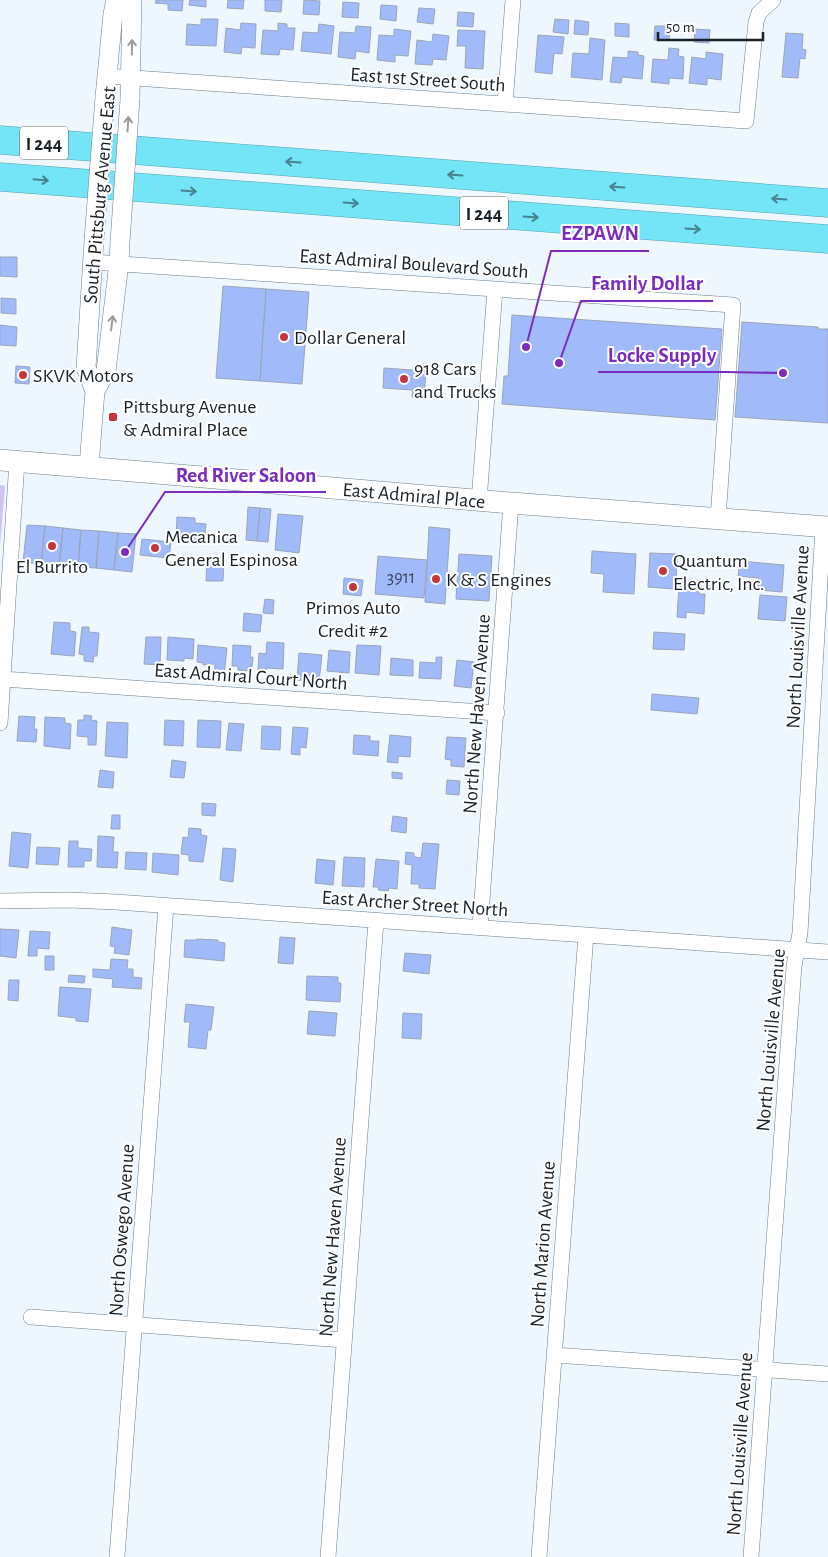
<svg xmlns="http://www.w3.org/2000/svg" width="828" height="1557" viewBox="0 0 828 1557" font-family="'Alegreya Sans',sans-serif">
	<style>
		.green { fill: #d0c4f7 }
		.building { fill: #a0bafa; stroke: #9ba4ba }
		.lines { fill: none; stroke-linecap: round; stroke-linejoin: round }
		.minor-casing { stroke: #697e8d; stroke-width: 16 }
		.tertiary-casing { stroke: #697e8d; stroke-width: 20 }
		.secondary-casing { stroke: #697e8d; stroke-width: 22 }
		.motorway-casing { stroke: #54a0ae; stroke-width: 29 }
		.minor { stroke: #fff; stroke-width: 15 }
		.tertiary { stroke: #fff; stroke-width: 19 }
		.secondary { stroke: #fff; stroke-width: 21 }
		.motorway { stroke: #74e5f7; stroke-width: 28 }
		.tertiary-bridge-casing { stroke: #697e8d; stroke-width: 20; stroke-linecap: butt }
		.tertiary-bridge { stroke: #fff; stroke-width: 19 }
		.oneway { stroke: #979b9e }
		.oneway2 { stroke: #46838f }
		.poi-dot { fill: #c5353d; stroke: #fff; stroke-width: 2 }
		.labels { text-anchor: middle; stroke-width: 4; stroke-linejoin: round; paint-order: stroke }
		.number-label { font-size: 18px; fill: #3a475c }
		.shield { fill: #fff; stroke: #5d6468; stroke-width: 1 }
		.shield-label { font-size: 19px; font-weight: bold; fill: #182127 }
		.street-label { font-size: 20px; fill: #182127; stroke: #fff }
		.poi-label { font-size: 20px; fill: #182127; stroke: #fff; text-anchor: start }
		.leader { fill: none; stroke: #7b2cbf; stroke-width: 2 }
		.callout-dot { fill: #7b2cbf; stroke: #fff; stroke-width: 2 }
		.callout-label { font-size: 21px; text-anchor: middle; font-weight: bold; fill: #7b2cbf; stroke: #fff; stroke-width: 4; stroke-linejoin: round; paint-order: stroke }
	</style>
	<rect width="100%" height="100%" fill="#eef7fe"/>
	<!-- green -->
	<path class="green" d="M 0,485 L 5,486 L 0,546 Z"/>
	<!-- building -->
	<path class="building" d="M 156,0 L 183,0 L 182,11 L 168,10 L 168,4 L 155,3 Z
		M 190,0 L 206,0 L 206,7 L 189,5 Z
		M 228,0 L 244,0 L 243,9 L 227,8 Z
		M 265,0 L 282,0 L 281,12 L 265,11 Z
		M 304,0 L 320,1 L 319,15 L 303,14 Z
		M 343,2 L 359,3 L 358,18 L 342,17 Z
		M 381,5 L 397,6 L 396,21 L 380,19 Z
		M 419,8 L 435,9 L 433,24 L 417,22 Z
		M 458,12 L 474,13 L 473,27 L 457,26 Z
		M 201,19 L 218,19 L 216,46 L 186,45 L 187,24 L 201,25 Z
		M 555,19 L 569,20 L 568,34 L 553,32 Z
		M 575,20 L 589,22 L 588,35 L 574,34 Z
		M 241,23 L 256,24 L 255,48 L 242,47 L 241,54 L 224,52 L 226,28 L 240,30 Z
		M 278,23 L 287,24 L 287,28 L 295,28 L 293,50 L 280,49 L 279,55 L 261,54 L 263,30 L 278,31 Z
		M 615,23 L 629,24 L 629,37 L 615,36 Z
		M 319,24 L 334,26 L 331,54 L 301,51 L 303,32 L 318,33 Z
		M 356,26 L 371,27 L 369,53 L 356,51 L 355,59 L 338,57 L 340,32 L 355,33 Z
		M 655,26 L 670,26 L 669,40 L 654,40 Z
		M 394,29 L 411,31 L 408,56 L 395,55 L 395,62 L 377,60 L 379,35 L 394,36 Z
		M 695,29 L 710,30 L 709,43 L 694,42 Z
		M 458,30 L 485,31 L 483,69 L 465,68 L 466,46 L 457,46 Z
		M 786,33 L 803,34 L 802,49 L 806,50 L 805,59 L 800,58 L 798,78 L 782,77 Z
		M 433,34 L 449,36 L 446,60 L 433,59 L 432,65 L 415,64 L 417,40 L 432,42 Z
		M 538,35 L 564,37 L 562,54 L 554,53 L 552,74 L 535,72 Z
		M 590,38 L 605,40 L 602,80 L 571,77 L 573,53 L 589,54 Z
		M 669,48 L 679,49 L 678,56 L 684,57 L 683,79 L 669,78 L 669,84 L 651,82 L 653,59 L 668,60 Z
		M 628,51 L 638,52 L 638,55 L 644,56 L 642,79 L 622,77 L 621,83 L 610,82 L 613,57 L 628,58 Z
		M 706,52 L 723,54 L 721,80 L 707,78 L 707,85 L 689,83 L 692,57 L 706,59 Z
		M 0,257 L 17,257 L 17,277 L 0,276 Z
		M 223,286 L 266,289 L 260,381 L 216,378 Z
		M 266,289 L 309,292 L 302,384 L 260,381 Z
		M 1,298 L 16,299 L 16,314 L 1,313 Z
		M 512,315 L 722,329 L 715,420 L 502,404 L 504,376 L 508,376 Z
		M 742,322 L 818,327 L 818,329 L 828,329 L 828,423 L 735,417 Z
		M 0,325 L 17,327 L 16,346 L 0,345 Z
		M 16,366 L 30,367 L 29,384 L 15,383 Z
		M 384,368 L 426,371 L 424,398 L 412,397 L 413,390 L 383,388 Z
		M 248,507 L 260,508 L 257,541 L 246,540 Z
		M 260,508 L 271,509 L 268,542 L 257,541 Z
		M 278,514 L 303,516 L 299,553 L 275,550 Z
		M 177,517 L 195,518 L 195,523 L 206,524 L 204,542 L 176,539 Z
		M 27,525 L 45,526 L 41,564 L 23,562 Z
		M 45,526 L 63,528 L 59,565 L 41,564 Z
		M 429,527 L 450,529 L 445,604 L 425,602 Z
		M 63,528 L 81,530 L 78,567 L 59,565 Z
		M 81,530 L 99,531 L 96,568 L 78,567 Z
		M 99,531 L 118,533 L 114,570 L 96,568 Z
		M 118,533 L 136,534 L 132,572 L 114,570 Z
		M 142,539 L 171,542 L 169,558 L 140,555 Z
		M 592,551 L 636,554 L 634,594 L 603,592 L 604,574 L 591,573 Z
		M 650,553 L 678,554 L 675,589 L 648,587 Z
		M 459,554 L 492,556 L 489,601 L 456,599 Z
		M 378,556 L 427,560 L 424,598 L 375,594 Z
		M 207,557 L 224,558 L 223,581 L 206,581 Z
		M 740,561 L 784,565 L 782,592 L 758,590 L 759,578 L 738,576 Z
		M 344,578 L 363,580 L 361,596 L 343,594 Z
		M 679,586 L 699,587 L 699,594 L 705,594 L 704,614 L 686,612 L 686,618 L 677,617 Z
		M 760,595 L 787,597 L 785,621 L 758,619 Z
		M 265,599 L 274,600 L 273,614 L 263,613 Z
		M 244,613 L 262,615 L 260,632 L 243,631 Z
		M 54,622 L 70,623 L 70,631 L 76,632 L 74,656 L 51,654 Z
		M 82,627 L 89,627 L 89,632 L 99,633 L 97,656 L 94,656 L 93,662 L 84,661 L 84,655 L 79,654 Z
		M 654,632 L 685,634 L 684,650 L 653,649 Z
		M 146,637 L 161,637 L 160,665 L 144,664 Z
		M 168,637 L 194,639 L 193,659 L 184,658 L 184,661 L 167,660 Z
		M 267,642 L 284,643 L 283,669 L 266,668 L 266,671 L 258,671 L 259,653 L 266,654 Z
		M 198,645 L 227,648 L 224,675 L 214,675 L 215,664 L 203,665 L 203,663 L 197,662 Z
		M 233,645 L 251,646 L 250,657 L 253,657 L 252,667 L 250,666 L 249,671 L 238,670 L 238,666 L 232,666 Z
		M 357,645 L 381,646 L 379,675 L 355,673 Z
		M 329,650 L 350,652 L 349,673 L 327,671 Z
		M 299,653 L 322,655 L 319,682 L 297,680 Z
		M 436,657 L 442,657 L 441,679 L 419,678 L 420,662 L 436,663 Z
		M 391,658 L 413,660 L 413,676 L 390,675 Z
		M 457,660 L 474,662 L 471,688 L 454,686 Z
		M 652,694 L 699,698 L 697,714 L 651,710 Z
		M 84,715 L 92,716 L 91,720 L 97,721 L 96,745 L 88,745 L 88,737 L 77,736 L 78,720 L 84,720 Z
		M 19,716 L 35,717 L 34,729 L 37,729 L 36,742 L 17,741 Z
		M 45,717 L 65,718 L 65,723 L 71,724 L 70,749 L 44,746 Z
		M 165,720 L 184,721 L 183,746 L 164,745 Z
		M 198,720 L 221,721 L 220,748 L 197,747 Z
		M 107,722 L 128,723 L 127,758 L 105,756 Z
		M 229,723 L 244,724 L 241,751 L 226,750 Z
		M 262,726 L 281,727 L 280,750 L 261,749 Z
		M 293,727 L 308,728 L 306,748 L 300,747 L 300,755 L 291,754 Z
		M 354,735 L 370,736 L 370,741 L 379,741 L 378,756 L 353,754 Z
		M 390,735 L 411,737 L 410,757 L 398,756 L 398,763 L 387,762 Z
		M 447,737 L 466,738 L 464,767 L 451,766 L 451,760 L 445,759 Z
		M 172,760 L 186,762 L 184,778 L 170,777 Z
		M 100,770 L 114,772 L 113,788 L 98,787 Z
		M 392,772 L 402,773 L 402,779 L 392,778 Z
		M 447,780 L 460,781 L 459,795 L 446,794 Z
		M 202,803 L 216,804 L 215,816 L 202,815 Z
		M 112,815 L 120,815 L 120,829 L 111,829 Z
		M 393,816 L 407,818 L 406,833 L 391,831 Z
		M 189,828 L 201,829 L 201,835 L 207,836 L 203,862 L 189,861 L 189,855 L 181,854 L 183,837 L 188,838 Z
		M 12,832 L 31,834 L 28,868 L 9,866 Z
		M 98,836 L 114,837 L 113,852 L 118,852 L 117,868 L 97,867 Z
		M 69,841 L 78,841 L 78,848 L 92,849 L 91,861 L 84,861 L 84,867 L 68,867 Z
		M 423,843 L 439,844 L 435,889 L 419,888 L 419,884 L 411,884 L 412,865 L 405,864 L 406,852 L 414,853 L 414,857 L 421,858 Z
		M 37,847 L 60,848 L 58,865 L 36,864 Z
		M 223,848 L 236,849 L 233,882 L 220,880 Z
		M 126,852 L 147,853 L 146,870 L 125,869 Z
		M 153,853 L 179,855 L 178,875 L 152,872 Z
		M 344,857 L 365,858 L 364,887 L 342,886 Z
		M 317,859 L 335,861 L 333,885 L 315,883 Z
		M 376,859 L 399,861 L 397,889 L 389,888 L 388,891 L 378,890 L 379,887 L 373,887 Z
		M 112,927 L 132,930 L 129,955 L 114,953 L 115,947 L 110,946 Z
		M 0,929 L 19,930 L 16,958 L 0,956 Z
		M 30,931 L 50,932 L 49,949 L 37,948 L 37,956 L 28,956 Z
		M 280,937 L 295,938 L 293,964 L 278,963 Z
		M 197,939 L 218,940 L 218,942 L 225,943 L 224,961 L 184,957 L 185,940 L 197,940 Z
		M 405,953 L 431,955 L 429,974 L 403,971 Z
		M 45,956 L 54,956 L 54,970 L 45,970 Z
		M 111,959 L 128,960 L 127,969 L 133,969 L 133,977 L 142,978 L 141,989 L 112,987 L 113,979 L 93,977 L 93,969 L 110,970 Z
		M 69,975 L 85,976 L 84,983 L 68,982 Z
		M 307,976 L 338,977 L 338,983 L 341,983 L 340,1002 L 306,1000 Z
		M 9,980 L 19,980 L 18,1001 L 8,1000 Z
		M 60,987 L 91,989 L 88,1022 L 76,1021 L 76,1018 L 58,1016 Z
		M 186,1004 L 214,1007 L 211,1030 L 208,1030 L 206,1049 L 188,1047 L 190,1022 L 184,1022 Z
		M 309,1011 L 337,1013 L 335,1036 L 307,1034 Z
		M 403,1013 L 422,1014 L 421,1039 L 402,1038 Z"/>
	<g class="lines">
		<defs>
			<path id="minor" d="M 106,76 L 746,121 L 756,22 L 759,13 L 773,0
				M 505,104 L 513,0
				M 92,262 L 733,305 L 718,519
				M 479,501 L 495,289
				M 3,679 L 497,713
				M 0,723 L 17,461
				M 0,901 L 69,900 L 116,902 L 828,952
				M 480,928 L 511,503
				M 31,1317 L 344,1340
				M 554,1355 L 828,1374
				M 117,1557 L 166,906
				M 328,1557 L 376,921
				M 539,1557 L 586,935
				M 751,1557 L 794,966 L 800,933 L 823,527"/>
			<path id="tertiary" d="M 105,97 L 113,14 L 116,0
				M 130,99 L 132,0
				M 94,240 L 86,368 L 95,391
				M 89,466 L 95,391 L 106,371 L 119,263 L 120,242"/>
			<path id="secondary" d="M 0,460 L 511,503 L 828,527"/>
			<path id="motorway" d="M 0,140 L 828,203
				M 0,177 L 828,239"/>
		</defs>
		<!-- minor casing -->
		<use href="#minor" class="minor-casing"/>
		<!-- tertiary casing -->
		<use href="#tertiary" class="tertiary-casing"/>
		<!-- secondary casing -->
		<use href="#secondary" class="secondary-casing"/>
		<!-- motorway casing -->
		<use href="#motorway" class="motorway-casing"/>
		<!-- minor -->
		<use href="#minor" class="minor"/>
		<!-- tertiary -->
		<use href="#tertiary" class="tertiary"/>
		<!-- secondary -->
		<use href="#secondary" class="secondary"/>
		<!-- motorway -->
		<use href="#motorway" class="motorway"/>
		<defs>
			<path id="tertiary-bridge" d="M 94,240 L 105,97
				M 120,242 L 130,99"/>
		</defs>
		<!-- tertiary-bridge casing -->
		<use href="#tertiary-bridge" class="tertiary-bridge-casing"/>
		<!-- tertiary-bridge -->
		<use href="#tertiary-bridge" class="tertiary-bridge"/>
	</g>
	<!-- one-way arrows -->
	<defs><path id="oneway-shaft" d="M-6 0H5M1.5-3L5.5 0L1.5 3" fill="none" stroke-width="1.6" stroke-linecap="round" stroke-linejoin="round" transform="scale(1.25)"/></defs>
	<g class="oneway">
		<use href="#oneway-shaft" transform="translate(132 47) rotate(-89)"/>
		<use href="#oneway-shaft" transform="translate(128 124) rotate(-86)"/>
		<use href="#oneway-shaft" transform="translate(112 323) rotate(-83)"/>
	</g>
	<g class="oneway2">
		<use href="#oneway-shaft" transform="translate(293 162) rotate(-176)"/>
		<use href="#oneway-shaft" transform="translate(455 175) rotate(-176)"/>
		<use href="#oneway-shaft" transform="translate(41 180) rotate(5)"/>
		<use href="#oneway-shaft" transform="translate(617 187) rotate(-176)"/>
		<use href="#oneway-shaft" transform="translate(189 191) rotate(4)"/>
		<use href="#oneway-shaft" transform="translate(779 199) rotate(-176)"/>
		<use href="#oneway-shaft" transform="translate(351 203) rotate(4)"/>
		<use href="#oneway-shaft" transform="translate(531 217) rotate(4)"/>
		<use href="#oneway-shaft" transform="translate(693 229) rotate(4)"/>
	</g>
	<!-- markers -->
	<g class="poi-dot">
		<circle cx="284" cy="337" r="5"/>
		<circle cx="23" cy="375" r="5"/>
		<circle cx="404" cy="379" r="5"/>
		<rect x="108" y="412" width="10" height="10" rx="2.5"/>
		<circle cx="52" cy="546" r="5"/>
		<circle cx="155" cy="548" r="5"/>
		<circle cx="663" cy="571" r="5"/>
		<circle cx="436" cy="579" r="5"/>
		<circle cx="353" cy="587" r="5"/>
	</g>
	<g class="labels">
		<!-- number labels -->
		<g class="number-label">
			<text x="401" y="583">3911</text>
		</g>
		<!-- shield labels -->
		<g class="shield">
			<rect x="20" y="126.5" width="48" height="33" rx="4"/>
			<rect x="460" y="196.5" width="48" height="33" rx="4"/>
		</g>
		<g class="shield-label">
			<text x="44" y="150">I 244</text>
			<text x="484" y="220">I 244</text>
		</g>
		<!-- street labels -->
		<g class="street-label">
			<text transform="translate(428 79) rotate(4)" y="7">East 1st Street South</text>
			<text transform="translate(99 195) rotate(-85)" y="7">South Pittsburg Avenue East</text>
			<text transform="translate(414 263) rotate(4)" y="7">East Admiral Boulevard South</text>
			<text transform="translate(414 495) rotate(5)" y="7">East Admiral Place</text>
			<text transform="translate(797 637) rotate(-87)" y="7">North Louisville Avenue</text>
			<text transform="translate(251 676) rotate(4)" y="7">East Admiral Court North</text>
			<text transform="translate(476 714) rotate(-86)" y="7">North New Haven Avenue</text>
			<text transform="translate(415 903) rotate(4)" y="7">East Archer Street North</text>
			<text transform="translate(770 1040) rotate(-85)" y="7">North Louisville Avenue</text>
			<text transform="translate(121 1230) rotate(-86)" y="7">North Oswego Avenue</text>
			<text transform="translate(332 1237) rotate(-86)" y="7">North New Haven Avenue</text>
			<text transform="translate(542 1244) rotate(-86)" y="7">North Marion Avenue</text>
			<text transform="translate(739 1444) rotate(-86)" y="7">North Louisville Avenue</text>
		</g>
		<!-- poi labels -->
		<g class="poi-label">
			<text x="294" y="344">Dollar General</text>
			<text x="414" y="375">918 Cars<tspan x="414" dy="23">and Trucks</tspan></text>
			<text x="33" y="382">SKVK Motors</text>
			<text x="123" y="413">Pittsburg Avenue<tspan x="123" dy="23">&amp; Admiral Place</tspan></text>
			<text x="165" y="543">Mecanica<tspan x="165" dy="23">General Espinosa</tspan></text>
			<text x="673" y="567">Quantum<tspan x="673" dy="23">Electric, Inc.</tspan></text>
			<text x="52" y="573" text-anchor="middle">El Burrito</text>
			<text x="446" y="586">K &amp; S Engines</text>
			<text x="353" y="614" text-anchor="middle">Primos Auto<tspan x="353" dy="23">Credit #2</tspan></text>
		</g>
	</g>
	<!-- callouts -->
	<path class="leader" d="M526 347L551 251H649M559 363L581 301H713M783 373L727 372H598M125 552L165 492H326"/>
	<g class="callout-dot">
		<circle cx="526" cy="347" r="5"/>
		<circle cx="559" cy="363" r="5"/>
		<circle cx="783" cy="373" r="5"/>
		<circle cx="125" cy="552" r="5"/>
	</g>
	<g class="callout-label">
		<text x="600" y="240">EZPAWN</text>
		<text x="647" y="290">Family Dollar</text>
		<text x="662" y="362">Locke Supply</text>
		<text x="246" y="482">Red River Saloon</text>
	</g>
	<!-- scale -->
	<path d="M658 32v8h105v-8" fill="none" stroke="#182127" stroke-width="2.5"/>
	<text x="666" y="32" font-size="15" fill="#182127" stroke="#ffffff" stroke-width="4" paint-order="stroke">50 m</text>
</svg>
